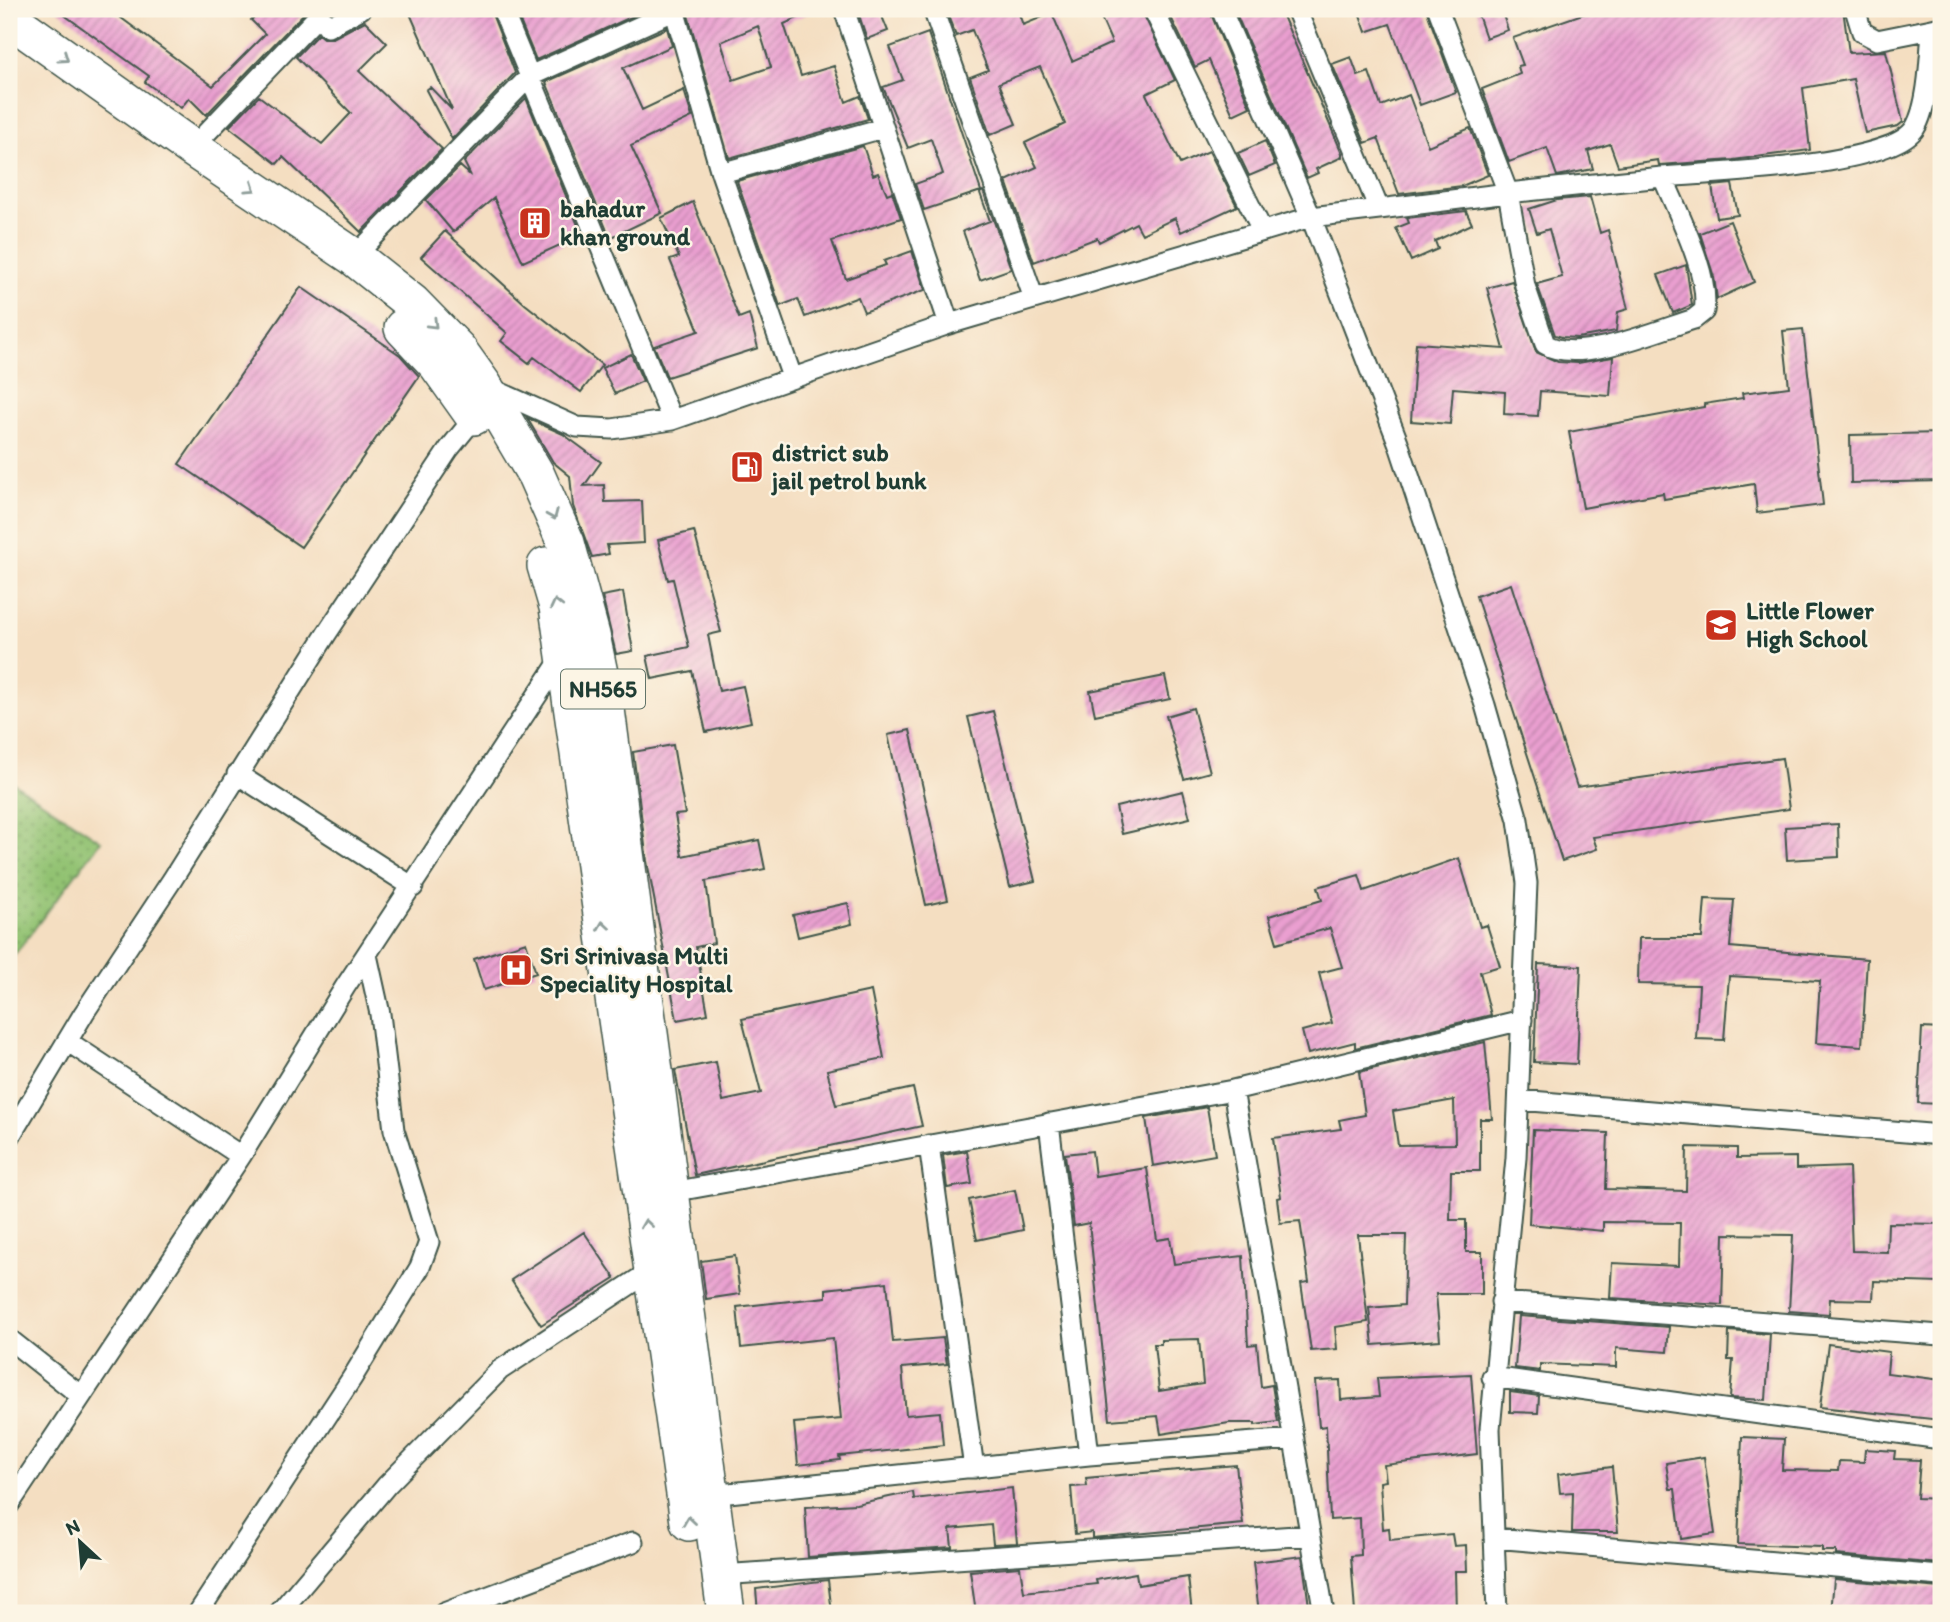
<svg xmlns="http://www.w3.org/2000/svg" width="1950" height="1622" viewBox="0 0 1950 1622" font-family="Itim,sans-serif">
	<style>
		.park { fill: url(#park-dots); stroke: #588053; stroke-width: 2 }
		.building { fill: url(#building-hatch); fill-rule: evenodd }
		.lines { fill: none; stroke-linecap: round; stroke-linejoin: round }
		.street-casing { stroke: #3f5549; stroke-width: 23 }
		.highway-casing { stroke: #3f5549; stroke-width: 40 }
		.street { stroke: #fff; stroke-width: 19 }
		.highway { stroke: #fff; stroke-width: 37 }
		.oneway { stroke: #8f9e9a }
		.labels { text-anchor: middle; stroke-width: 5; stroke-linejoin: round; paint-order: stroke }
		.shield { fill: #fcf5e5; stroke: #617469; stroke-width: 2 }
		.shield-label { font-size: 23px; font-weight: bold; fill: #1f3d34 }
		.poi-label { font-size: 24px; font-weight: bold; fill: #1f3d34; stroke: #fcf5e5; text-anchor: start }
	</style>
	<defs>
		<pattern id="park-dots" width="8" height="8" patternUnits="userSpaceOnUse" patternTransform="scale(1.75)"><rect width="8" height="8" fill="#92c272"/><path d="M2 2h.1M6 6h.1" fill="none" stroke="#779f5e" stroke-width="1.8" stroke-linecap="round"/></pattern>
		<pattern id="building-hatch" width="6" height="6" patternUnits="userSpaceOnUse" patternTransform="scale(1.75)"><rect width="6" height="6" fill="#ea9fd0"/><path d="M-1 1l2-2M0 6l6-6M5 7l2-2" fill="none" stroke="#bd83aa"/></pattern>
	</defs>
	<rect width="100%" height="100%" fill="#fcf5e5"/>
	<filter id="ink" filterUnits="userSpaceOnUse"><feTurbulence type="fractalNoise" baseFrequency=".0143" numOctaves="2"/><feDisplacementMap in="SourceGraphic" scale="14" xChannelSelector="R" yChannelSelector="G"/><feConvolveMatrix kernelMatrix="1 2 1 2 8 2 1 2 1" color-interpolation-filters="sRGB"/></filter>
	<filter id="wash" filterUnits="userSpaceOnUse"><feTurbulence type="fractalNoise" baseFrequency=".00686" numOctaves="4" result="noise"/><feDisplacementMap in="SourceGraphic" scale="28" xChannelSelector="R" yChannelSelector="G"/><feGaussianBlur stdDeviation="1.57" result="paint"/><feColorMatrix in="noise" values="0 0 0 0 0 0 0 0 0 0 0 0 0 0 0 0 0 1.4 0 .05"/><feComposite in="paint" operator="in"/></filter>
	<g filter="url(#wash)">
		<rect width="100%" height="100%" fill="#f4dec1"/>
		<!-- park -->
		<path class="park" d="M 9,780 L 101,841 L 9,962 Z"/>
		<g id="blocks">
			<!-- building -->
			<path class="building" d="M 56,9 L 109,9 L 213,86 L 265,34 L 251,20 L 262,9 L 308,9 L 206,115 L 189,98 L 181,108 L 145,82 L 149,76 Z
				M 408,9 L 490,9 L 515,73 L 452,139 L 426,90 L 430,87 L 452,110 Z
				M 515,9 L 649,9 L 536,60 Z
				M 690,9 L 817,9 L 784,24 L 801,76 L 834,66 L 846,102 L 860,96 L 868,119 L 729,158 L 688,15 ZM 758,26 L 771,67 L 733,80 L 721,42 Z
				M 857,9 L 879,9 L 888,31 L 867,39 Z
				M 952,9 L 1017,9 L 1023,25 L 1052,13 L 1072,61 L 1112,43 L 1097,9 L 1141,9 L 1175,80 L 1146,94 L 1180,164 L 1209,151 L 1237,206 L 1181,232 L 1175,218 L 1142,234 L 1136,223 L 1099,242 L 1097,238 L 1034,262 L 1006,181 L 1037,167 L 1025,143 L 1065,124 L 1040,67 L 999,83 L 1016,124 L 990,135 L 970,77 L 988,70 L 972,30 L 956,36 L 948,16 L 954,14 Z
				M 1167,9 L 1209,9 L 1250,107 L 1233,115 L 1209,60 L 1195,67 Z
				M 1234,9 L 1280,9 L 1342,153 L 1342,157 L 1316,169 L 1318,173 L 1307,178 Z
				M 1358,9 L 1426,9 L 1456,92 L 1420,105 L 1390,24 L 1366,32 Z
				M 1476,9 L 1501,9 L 1508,30 L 1486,38 Z
				M 1597,9 L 1770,9 L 1771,15 L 1843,9 L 1849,53 L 1886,51 L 1903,122 L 1898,126 L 1865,133 L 1853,79 L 1803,88 L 1810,150 L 1733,160 L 1659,165 L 1658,160 L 1618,166 L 1610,144 L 1588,151 L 1593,169 L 1557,176 L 1547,148 L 1509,162 L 1482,89 L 1520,74 L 1518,66 L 1523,65 L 1513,38 Z
				M 365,21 L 387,43 L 359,71 L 442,149 L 361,232 L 283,157 L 277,164 L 229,127 L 259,96 L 322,144 L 351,113 L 296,57 L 318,34 L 323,38 L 333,38 Z
				M 667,28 L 672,46 L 623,68 L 642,110 L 684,90 L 692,117 L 631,146 L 662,213 L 610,238 L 546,82 Z
				M 928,33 L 981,191 L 924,210 L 915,184 L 943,174 L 931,139 L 908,148 L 883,87 L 903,80 L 890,47 Z
				M 1351,57 L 1358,76 L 1369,72 L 1381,106 L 1409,95 L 1428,146 L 1470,128 L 1488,175 L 1462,186 L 1399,194 L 1378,138 L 1365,143 L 1332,64 Z
				M 526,98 L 582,235 L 523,262 L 494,198 L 453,232 L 426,200 L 460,166 L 471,176 L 464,162 Z
				M 1265,141 L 1275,165 L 1249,176 L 1238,153 Z
				M 863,146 L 873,175 L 878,173 L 887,194 L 892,192 L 901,218 L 832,241 L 846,279 L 886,265 L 884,261 L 912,251 L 925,290 L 864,312 L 858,297 L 805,317 L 798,299 L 780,306 L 737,181 Z
				M 1732,184 L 1738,215 L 1717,218 L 1712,186 Z
				M 983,191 L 1011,269 L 980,280 L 963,231 L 990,221 L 980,193 Z
				M 1590,197 L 1600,233 L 1608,230 L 1628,309 L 1618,312 L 1616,331 L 1577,338 L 1562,337 L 1555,335 L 1537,284 L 1562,277 L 1549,229 L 1537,233 L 1529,209 L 1557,200 Z
				M 693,202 L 739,318 L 749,314 L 758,348 L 667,377 L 654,346 L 699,331 L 670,260 L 679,257 L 661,218 Z
				M 1466,211 L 1472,224 L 1435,241 L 1438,249 L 1411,261 L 1396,228 L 1409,223 L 1407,218 Z
				M 1730,221 L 1754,282 L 1717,299 L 1714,277 L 1700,233 Z
				M 445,231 L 525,304 L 602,365 L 581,392 L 534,357 L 529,363 L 501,341 L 507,333 L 421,257 Z
				M 1686,265 L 1692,305 L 1673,313 L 1658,275 Z
				M 1512,281 L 1536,352 L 1558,362 L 1578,363 L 1613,357 L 1610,396 L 1540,391 L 1538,416 L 1504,414 L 1505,392 L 1453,388 L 1450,424 L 1411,421 L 1416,343 L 1504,349 L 1487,288 Z
				M 301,287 L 400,355 L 419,376 L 301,547 L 179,464 Z
				M 1803,329 L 1823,505 L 1757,513 L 1754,484 L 1664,499 L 1663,493 L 1583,508 L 1569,432 L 1704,407 L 1704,404 L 1743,398 L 1742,393 L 1789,387 L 1783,331 Z
				M 631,354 L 643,381 L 615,394 L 602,368 Z
				M 527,418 L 563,434 L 601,462 L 584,486 L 604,485 L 605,502 L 642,501 L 644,543 L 607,545 L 609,554 L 592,557 L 573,506 L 570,476 L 553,462 Z
				M 1941,433 L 1941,481 L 1851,483 L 1850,435 Z
				M 694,531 L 721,632 L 708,635 L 719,691 L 743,686 L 751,722 L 706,732 L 692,671 L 652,679 L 647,656 L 689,647 L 673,579 L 668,580 L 658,540 Z
				M 1511,584 L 1577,787 L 1782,758 L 1789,809 L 1593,837 L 1597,849 L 1562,861 L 1476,596 Z
				M 623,592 L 633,651 L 616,654 L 602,596 Z
				M 1165,676 L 1170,699 L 1095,715 L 1090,691 Z
				M 1193,708 L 1210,772 L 1184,779 L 1166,716 Z
				M 993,711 L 1035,881 L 1010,887 L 968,717 Z
				M 910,730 L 948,900 L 926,905 L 888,735 Z
				M 673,745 L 685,814 L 675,815 L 682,856 L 759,840 L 765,869 L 706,881 L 714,943 L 696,947 L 708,1014 L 677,1020 L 647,861 L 633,752 Z
				M 1183,791 L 1190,818 L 1122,834 L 1116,807 Z
				M 1838,824 L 1839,857 L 1787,860 L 1785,827 Z
				M 1459,858 L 1480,927 L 1487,925 L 1500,966 L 1480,972 L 1491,1015 L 1355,1048 L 1355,1042 L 1308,1054 L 1302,1031 L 1332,1023 L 1319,973 L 1342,967 L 1330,928 L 1277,943 L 1269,916 L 1322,900 L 1318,887 L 1359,875 L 1364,891 Z
				M 1705,899 L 1734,900 L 1730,947 L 1867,959 L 1862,1046 L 1816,1043 L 1820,981 L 1729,976 L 1724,1040 L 1696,1039 L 1699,985 L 1638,984 L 1639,938 L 1702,938 Z
				M 848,903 L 852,924 L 798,937 L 793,915 Z
				M 526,942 L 536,973 L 484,990 L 474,959 Z
				M 1538,964 L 1581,966 L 1577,1064 L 1534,1062 Z
				M 871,991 L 884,1058 L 827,1070 L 836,1105 L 913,1088 L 922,1126 L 695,1175 L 675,1070 L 716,1062 L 723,1101 L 761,1093 L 742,1019 Z
				M 1922,1028 L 1941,1029 L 1941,1104 L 1918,1103 Z
				M 1485,1042 L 1492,1119 L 1480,1119 L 1480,1171 L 1451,1171 L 1450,1220 L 1466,1220 L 1466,1252 L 1482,1252 L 1482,1294 L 1436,1294 L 1440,1340 L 1373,1345 L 1369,1308 L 1404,1305 L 1406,1235 L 1358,1235 L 1368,1322 L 1335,1327 L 1337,1349 L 1311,1351 L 1301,1283 L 1309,1282 L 1300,1221 L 1280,1223 L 1277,1198 L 1281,1197 L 1273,1138 L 1341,1129 L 1339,1120 L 1365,1115 L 1359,1072 ZM 1454,1100 L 1455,1144 L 1398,1145 L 1393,1111 Z
				M 1207,1107 L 1215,1155 L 1153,1166 L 1146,1118 Z
				M 1533,1130 L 1608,1133 L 1606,1189 L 1686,1191 L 1687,1147 L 1737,1148 L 1737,1158 L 1796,1157 L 1796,1169 L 1849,1167 L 1852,1251 L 1887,1252 L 1888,1223 L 1941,1224 L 1941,1283 L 1874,1281 L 1873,1300 L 1830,1299 L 1829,1314 L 1789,1311 L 1793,1235 L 1724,1234 L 1722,1305 L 1610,1298 L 1612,1263 L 1679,1266 L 1680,1223 L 1603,1222 L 1603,1231 L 1529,1224 Z
				M 967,1151 L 972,1184 L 947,1188 L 943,1155 Z
				M 1092,1151 L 1095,1176 L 1147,1168 L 1157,1240 L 1170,1238 L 1174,1264 L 1243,1256 L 1248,1345 L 1257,1344 L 1261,1387 L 1272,1385 L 1278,1422 L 1255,1425 L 1255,1423 L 1229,1423 L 1161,1434 L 1158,1416 L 1110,1420 L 1089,1223 L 1074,1226 L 1065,1154 ZM 1199,1339 L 1203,1384 L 1159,1391 L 1154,1344 L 1161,1344 L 1161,1340 Z
				M 1015,1190 L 1023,1230 L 977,1240 L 969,1200 Z
				M 584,1232 L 615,1278 L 541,1325 L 511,1280 Z
				M 735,1256 L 740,1294 L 706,1299 L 701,1261 Z
				M 887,1282 L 893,1342 L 943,1338 L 947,1364 L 902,1368 L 906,1415 L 940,1412 L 943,1445 L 839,1456 L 840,1460 L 798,1465 L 794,1423 L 841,1419 L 833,1338 L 741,1348 L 737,1307 L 826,1297 L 826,1289 Z
				M 1519,1316 L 1669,1327 L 1667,1352 L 1616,1348 L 1616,1367 L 1540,1364 L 1540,1371 L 1515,1368 Z
				M 1729,1331 L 1770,1334 L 1766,1400 L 1730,1398 L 1733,1360 L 1728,1360 Z
				M 1828,1344 L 1889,1352 L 1887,1373 L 1941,1380 L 1941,1420 L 1820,1407 Z
				M 1471,1374 L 1477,1454 L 1384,1465 L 1386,1481 L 1380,1482 L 1383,1529 L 1389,1528 L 1390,1540 L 1452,1534 L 1454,1546 L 1466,1545 L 1467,1571 L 1455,1571 L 1456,1613 L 1355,1613 L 1351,1556 L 1361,1555 L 1360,1518 L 1330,1520 L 1326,1426 L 1319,1427 L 1315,1381 L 1340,1380 L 1341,1400 L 1379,1397 L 1377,1378 Z
				M 1510,1392 L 1539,1396 L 1538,1413 L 1510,1412 Z
				M 1742,1437 L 1784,1439 L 1782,1470 L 1838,1471 L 1839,1461 L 1864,1462 L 1865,1449 L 1895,1451 L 1894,1459 L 1920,1460 L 1917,1498 L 1941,1499 L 1941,1564 L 1836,1555 L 1836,1551 L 1822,1551 L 1822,1547 L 1738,1544 Z
				M 1704,1457 L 1715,1534 L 1681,1539 L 1675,1489 L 1670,1489 L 1666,1463 Z
				M 1236,1465 L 1243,1524 L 1092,1538 L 1092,1532 L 1075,1534 L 1071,1487 L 1087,1486 L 1086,1478 Z
				M 1612,1467 L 1618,1532 L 1572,1532 L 1573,1492 L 1560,1493 L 1558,1474 Z
				M 1012,1488 L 1017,1543 L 993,1544 L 991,1525 L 950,1529 L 952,1547 L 808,1557 L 805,1507 L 856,1504 L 913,1492 L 914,1499 Z
				M 1302,1556 L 1310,1613 L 1259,1613 L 1253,1562 Z
				M 1020,1567 L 1024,1592 L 1097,1584 L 1096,1580 L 1136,1573 L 1138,1585 L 1188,1577 L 1192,1613 L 976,1613 L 970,1571 Z
				M 1834,1579 L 1941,1588 L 1941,1613 L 1831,1613 Z
				M 828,1580 L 832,1613 L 758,1613 L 756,1589 Z"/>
		</g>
	</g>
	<g filter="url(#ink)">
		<use href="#blocks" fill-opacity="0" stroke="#3f5549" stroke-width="2"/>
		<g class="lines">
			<defs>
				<path id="street" d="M 502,9 L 672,420
					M 674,9 L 721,173 L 792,377
					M 844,9 L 949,324
					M 933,9 L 1034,299
					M 1153,9 L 1262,230
					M 1221,9 L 1311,217 L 1379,209
					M 1296,9 L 1379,209 L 1508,193 L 1438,9
					M 1855,9 L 1862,32 L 1877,40 L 1932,29
					M 192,148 L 319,15 L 328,27 L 361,9
					M 721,173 L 883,128
					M 1663,177 C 1677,212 1711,276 1704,311 L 1694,319 C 1659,330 1577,365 1545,344 L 1525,286 L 1508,193 C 1560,188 1611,182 1662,177 C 1709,173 1891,167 1915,128 C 1929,105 1930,55 1932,29 L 1941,27
					M 354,257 L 530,76 L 678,9
					M 488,387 L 577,427 L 612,429 L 672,420 L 949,324 L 1311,217 L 1398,442 L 1485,705 L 1518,820 L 1527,883 L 1516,1158 L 1490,1429 L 1497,1613
					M 237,774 L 413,887
					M 67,1041 L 241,1156
					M 1519,1100 L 1941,1135
					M 1049,1123 L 1089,1455
					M 9,1138 L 84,1013 L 172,880 L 327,633 L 449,449 L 475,417
					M 929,1145 L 974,1468
					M 672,1192 L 1233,1090
					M 1501,1302 L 1941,1335
					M 9,1339 L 81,1396
					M 1492,1377 L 1941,1439
					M 710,1495 L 1089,1455 L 1294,1439
					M 9,1505 L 241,1156 L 345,987 L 563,656
					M 1494,1538 L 1941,1576
					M 721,1575 L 1310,1535
					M 198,1613 L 352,1378 L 420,1267 L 429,1242 L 394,1130 L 380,1014 L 367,955
					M 279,1613 L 387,1485 L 500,1370 L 652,1270
					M 444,1613 L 633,1542
					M 1324,1613 L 1233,1090 L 1522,1020"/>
				<path id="highway" d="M 9,18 L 192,148 L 354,257 L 412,303 L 458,350 L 483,385 L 536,475 L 566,543 L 591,635 L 605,702 L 726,1613
					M 403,328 L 437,364 L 474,416
					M 546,566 L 558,607 L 689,1522"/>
			</defs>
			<!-- street casing -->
			<use href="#street" class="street-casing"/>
			<!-- highway casing -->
			<use href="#highway" class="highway-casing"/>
			<!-- street -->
			<use href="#street" class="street"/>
			<!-- highway -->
			<use href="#highway" class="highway"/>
		</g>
		<!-- one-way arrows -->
		<defs><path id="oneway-chevron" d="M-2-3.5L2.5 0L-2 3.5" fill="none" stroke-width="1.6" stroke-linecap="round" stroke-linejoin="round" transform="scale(1.75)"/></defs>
		<g class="oneway">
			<use href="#oneway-chevron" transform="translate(64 58) rotate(35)"/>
			<use href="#oneway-chevron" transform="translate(251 188) rotate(34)"/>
			<use href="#oneway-chevron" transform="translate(433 324) rotate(45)"/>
			<use href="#oneway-chevron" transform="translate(553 515) rotate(67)"/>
			<use href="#oneway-chevron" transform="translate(556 604) rotate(-103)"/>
			<use href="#oneway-chevron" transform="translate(603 926) rotate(-98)"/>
			<use href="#oneway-chevron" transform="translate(646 1224) rotate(-98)"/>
			<use href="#oneway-chevron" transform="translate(689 1521) rotate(-98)"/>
		</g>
	</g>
	<!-- icons -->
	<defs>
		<symbol id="building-square" viewBox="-11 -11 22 22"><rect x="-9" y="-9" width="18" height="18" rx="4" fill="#c8321e" stroke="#fcf5e5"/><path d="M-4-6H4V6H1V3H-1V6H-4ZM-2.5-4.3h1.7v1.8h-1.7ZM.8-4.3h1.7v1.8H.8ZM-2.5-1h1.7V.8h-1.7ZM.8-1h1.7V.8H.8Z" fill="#fff"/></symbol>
		<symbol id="fuel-square" viewBox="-11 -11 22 22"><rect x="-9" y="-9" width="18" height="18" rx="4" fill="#c8321e" stroke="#fcf5e5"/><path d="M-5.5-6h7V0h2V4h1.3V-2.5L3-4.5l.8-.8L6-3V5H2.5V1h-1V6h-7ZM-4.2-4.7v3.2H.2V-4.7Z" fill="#fff"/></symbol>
		<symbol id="school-square" viewBox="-11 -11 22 22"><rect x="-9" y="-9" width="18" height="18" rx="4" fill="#c8321e" stroke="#fcf5e5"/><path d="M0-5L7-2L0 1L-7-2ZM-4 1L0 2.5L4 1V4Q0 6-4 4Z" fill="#fff"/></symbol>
		<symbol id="hospital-square" viewBox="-11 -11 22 22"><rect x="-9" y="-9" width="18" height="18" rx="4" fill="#c8321e" stroke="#fcf5e5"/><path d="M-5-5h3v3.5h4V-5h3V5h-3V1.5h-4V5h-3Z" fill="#fff"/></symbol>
	</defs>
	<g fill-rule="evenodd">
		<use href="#building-square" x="516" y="204" width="38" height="38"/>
		<use href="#fuel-square" x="728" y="448" width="38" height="38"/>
		<use href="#school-square" x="1702" y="606" width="38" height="38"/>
		<use href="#hospital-square" x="497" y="951" width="38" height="38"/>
	</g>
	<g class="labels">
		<!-- shield labels -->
		<rect class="shield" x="561" y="669.5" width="84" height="39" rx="5"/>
		<g class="shield-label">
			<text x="603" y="697">NH565</text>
		</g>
		<!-- poi labels -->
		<g class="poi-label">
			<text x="560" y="217">bahadur<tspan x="560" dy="28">khan ground</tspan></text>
			<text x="772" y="461">district sub<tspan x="772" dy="28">jail petrol bunk</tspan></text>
			<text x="1746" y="619">Little Flower<tspan x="1746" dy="28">High School</tspan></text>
			<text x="540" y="964">Sri Srinivasa Multi<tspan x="540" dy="28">Speciality Hospital</tspan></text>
		</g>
	</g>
	<!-- margin -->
	<rect width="1950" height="1622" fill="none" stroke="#fcf5e5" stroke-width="35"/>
	<!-- north arrow -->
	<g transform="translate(80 1542) rotate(334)" stroke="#fcf5e5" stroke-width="5" paint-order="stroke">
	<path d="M0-5L12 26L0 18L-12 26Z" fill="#1f3d34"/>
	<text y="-10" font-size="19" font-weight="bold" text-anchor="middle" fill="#1f3d34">N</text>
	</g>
</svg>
